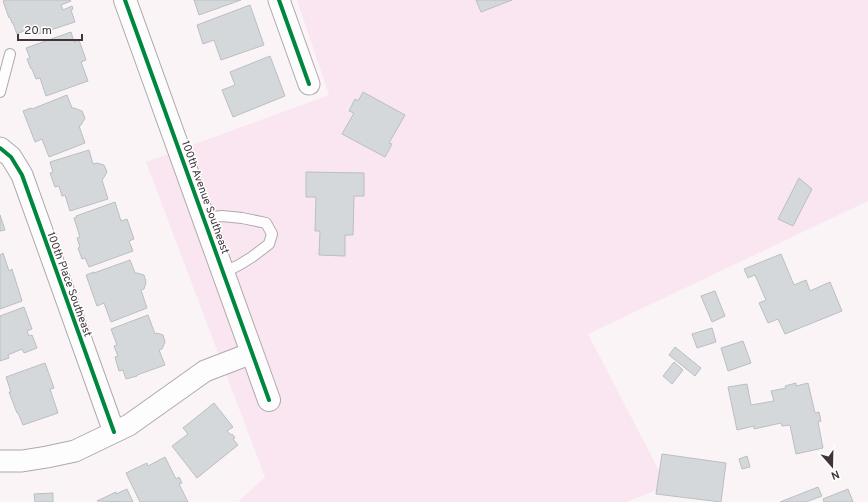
<svg xmlns="http://www.w3.org/2000/svg" width="868" height="502" viewBox="0 0 868 502" font-family="Overpass,sans-serif">
	<style>
		.green { fill: #f9e6f0 }
		.building { fill: #d4d8da; stroke: #babfc1 }
		.lines { fill: none; stroke-linecap: round; stroke-linejoin: round }
		.service-casing { stroke: #b0a8ac; stroke-width: 12 }
		.minor-casing { stroke: #b0a8ac; stroke-width: 23 }
		.tertiary-casing { stroke: #b0a8ac; stroke-width: 24 }
		.service { stroke: #fefdfe; stroke-width: 10 }
		.minor { stroke: #fefdfe; stroke-width: 21 }
		.tertiary { stroke: #fefdfe; stroke-width: 22 }
		.cycleway-casing { stroke: #fff; stroke-width: 6 }
		.cycleway { stroke: #00873e; stroke-width: 4 }
		.labels { text-anchor: middle; stroke-width: 3; stroke-linejoin: round; paint-order: stroke }
		.street-label { font-size: 11px; fill: #41353c; stroke: #fff }
	</style>
	<rect width="100%" height="100%" fill="#faf4f7"/>
	<!-- green -->
	<path class="green" d="M 297,0 L 868,0 L 868,201 L 588,334 L 667,486 L 626,502 L 238,502 L 265,477 L 146,162 L 329,95 Z"/>
	<!-- building -->
	<path class="building" d="M 5,0 L 70,0 L 71,1 L 61,5 L 63,10 L 72,6 L 73,9 L 71,10 L 75,22 L 35,35 L 33,27 L 17,34 L 13,23 L 12,23 L 10,17 L 9,18 L 3,1 Z
		M 194,0 L 241,0 L 199,15 Z
		M 476,0 L 512,0 L 481,12 Z
		M 250,5 L 264,45 L 221,60 L 214,40 L 203,44 L 197,25 Z
		M 71,32 L 74,42 L 79,40 L 86,60 L 81,62 L 88,81 L 46,96 L 40,78 L 36,79 L 32,69 L 31,69 L 27,59 L 30,58 L 26,48 Z
		M 270,56 L 285,96 L 233,117 L 222,90 L 235,85 L 230,72 Z
		M 363,92 L 405,115 L 389,143 L 392,144 L 385,157 L 342,134 L 354,113 L 349,111 L 355,99 L 358,101 Z
		M 67,95 L 72,108 L 74,108 L 82,111 L 85,118 L 81,125 L 79,126 L 85,143 L 49,157 L 42,139 L 35,142 L 23,111 L 31,108 L 32,109 Z
		M 89,150 L 93,164 L 97,163 L 104,165 L 107,172 L 103,179 L 102,180 L 108,199 L 70,211 L 65,195 L 62,196 L 59,186 L 55,187 L 50,173 L 53,172 L 50,162 Z
		M 306,172 L 364,173 L 364,196 L 354,196 L 353,235 L 345,235 L 345,256 L 319,255 L 320,231 L 315,231 L 316,197 L 306,197 Z
		M 799,178 L 812,189 L 793,226 L 778,219 Z
		M 115,202 L 121,221 L 127,219 L 134,239 L 129,241 L 133,251 L 89,267 L 85,258 L 82,259 L 78,248 L 80,247 L 77,238 L 80,237 L 74,218 L 77,217 L 76,216 Z
		M 0,215 L 5,230 L 0,231 Z
		M 3,253 L 9,271 L 12,269 L 22,301 L 0,309 L 0,255 Z
		M 781,254 L 794,285 L 806,280 L 810,291 L 830,282 L 842,311 L 785,334 L 778,319 L 768,323 L 759,303 L 766,300 L 755,275 L 748,278 L 744,269 Z
		M 130,260 L 135,273 L 137,273 L 144,275 L 146,282 L 144,289 L 141,290 L 147,308 L 111,322 L 104,303 L 97,306 L 86,275 L 94,272 L 94,273 Z
		M 715,291 L 725,316 L 712,322 L 701,296 Z
		M 24,307 L 32,329 L 27,331 L 29,336 L 32,335 L 37,348 L 24,353 L 22,349 L 8,355 L 9,358 L 0,361 L 0,316 Z
		M 148,315 L 155,334 L 157,333 L 163,335 L 165,342 L 162,349 L 159,350 L 165,365 L 137,375 L 137,376 L 126,379 L 123,370 L 119,371 L 115,357 L 118,356 L 114,346 L 117,345 L 111,329 Z
		M 712,328 L 716,342 L 697,348 L 692,334 Z
		M 743,341 L 751,363 L 728,371 L 721,348 Z
		M 675,347 L 701,368 L 695,376 L 669,355 Z
		M 674,362 L 683,370 L 672,384 L 663,376 Z
		M 45,363 L 54,388 L 50,389 L 58,413 L 23,425 L 18,413 L 17,413 L 9,392 L 11,392 L 6,377 Z
		M 796,383 L 796,386 L 808,383 L 815,413 L 819,412 L 821,421 L 818,422 L 823,448 L 796,454 L 790,425 L 782,426 L 781,423 L 754,429 L 754,426 L 737,430 L 728,387 L 747,384 L 751,405 L 774,401 L 771,391 L 786,388 L 785,386 Z
		M 214,403 L 233,427 L 227,431 L 231,435 L 232,434 L 235,438 L 233,439 L 238,445 L 197,478 L 172,446 L 188,434 L 183,428 Z
		M 662,454 L 726,463 L 721,502 L 656,494 Z
		M 747,456 L 750,467 L 742,469 L 739,459 Z
		M 165,457 L 176,479 L 179,477 L 182,483 L 179,484 L 188,502 L 140,502 L 126,473 L 147,463 L 148,466 Z
		M 818,487 L 822,496 L 806,502 L 780,502 Z
		M 127,489 L 133,502 L 97,501 L 116,492 L 116,494 Z
		M 848,489 L 853,502 L 824,502 L 823,499 Z
		M 53,493 L 53,502 L 35,502 L 34,494 Z"/>
	<g class="lines">
		<defs>
			<path id="service" d="M 0,92 L 10,54
				M 204,218 L 222,216 L 242,218 L 266,223 L 272,234 L 269,244 L 252,257 L 239,265 L 223,273"/>
			<path id="minor" d="M 279,0 L 309,84
				M 0,148 L 11,157 L 22,175 L 114,432
				M 0,461 L 22,461 L 47,457 L 75,451 L 129,425 L 205,371 L 252,353"/>
			<path id="tertiary" d="M 125,0 L 269,400"/>
		</defs>
		<!-- service casing -->
		<use href="#service" class="service-casing"/>
		<!-- minor casing -->
		<use href="#minor" class="minor-casing"/>
		<!-- tertiary casing -->
		<use href="#tertiary" class="tertiary-casing"/>
		<!-- service -->
		<use href="#service" class="service"/>
		<!-- minor -->
		<use href="#minor" class="minor"/>
		<!-- tertiary -->
		<use href="#tertiary" class="tertiary"/>
		<defs>
			<path id="cycleway" d="M 125,0 L 269,400
				M 279,0 L 309,84
				M 0,148 L 11,157 L 22,175 L 114,432"/>
		</defs>
		<!-- cycleway casing -->
		<use href="#cycleway" class="cycleway-casing"/>
		<!-- cycleway -->
		<use href="#cycleway" class="cycleway"/>
	</g>
	<g class="labels">
		<!-- street labels -->
		<g class="street-label">
			<text transform="translate(206 197) rotate(70)" y="4">100th Avenue Southeast</text>
			<text transform="translate(70 284) rotate(70)" y="4">100th Place Southeast</text>
		</g>
	</g>
	<!-- north arrow -->
	<g transform="translate(832 466) rotate(160)" stroke="#ffffff" stroke-width="3" paint-order="stroke">
	<path d="M0-3L7 15L0 10L-7 15Z" fill="#41353c"/>
	<text y="-6" font-size="11" font-weight="bold" text-anchor="middle" fill="#41353c">N</text>
	</g>
	<!-- scale -->
	<path d="M18 34v6h64v-6" fill="none" stroke="#41353c" stroke-width="2"/>
	<text x="24" y="34" font-size="12" fill="#41353c" stroke="#ffffff" stroke-width="3" paint-order="stroke">20 m</text>
</svg>
